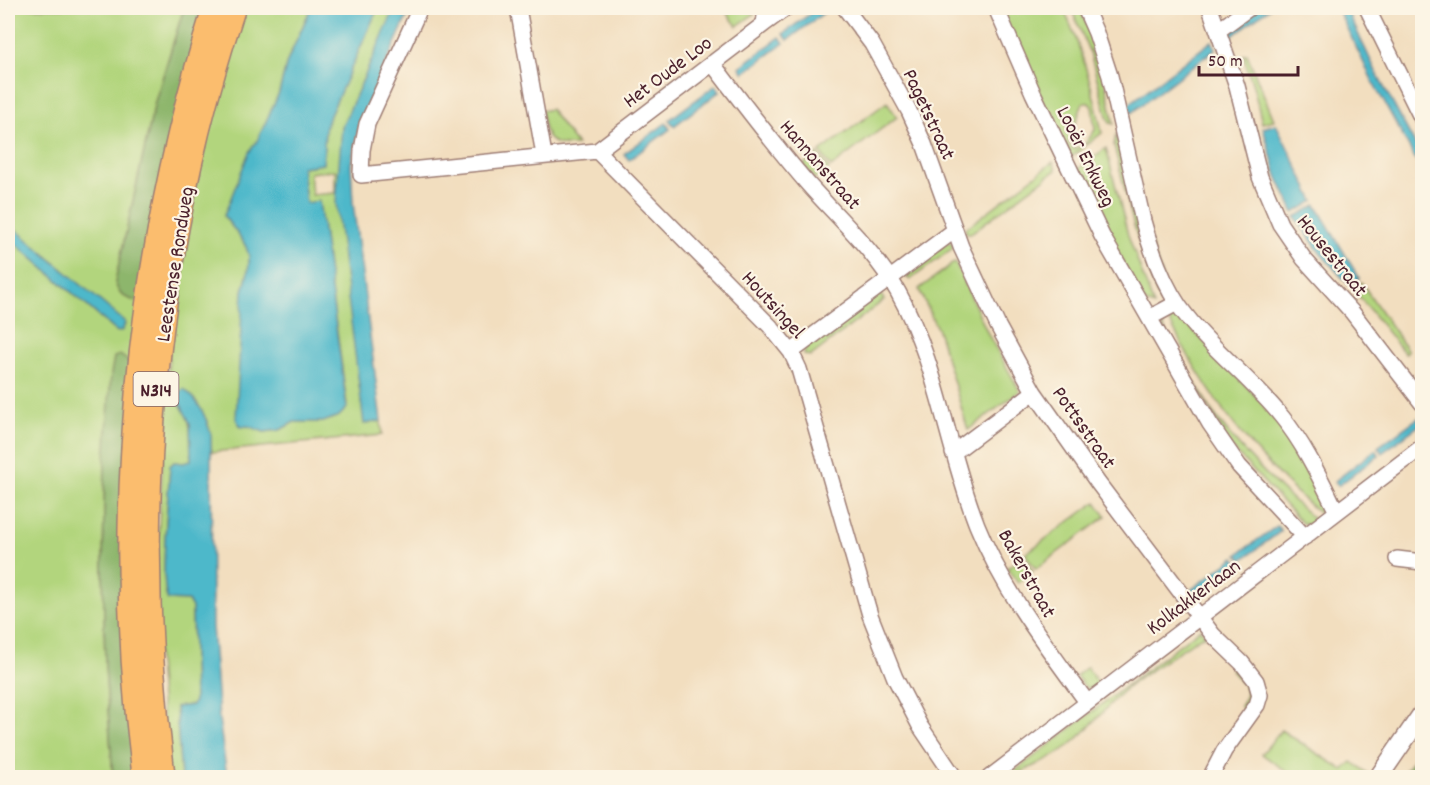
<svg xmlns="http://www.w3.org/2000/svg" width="1430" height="785" viewBox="0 0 1430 785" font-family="Dekko,sans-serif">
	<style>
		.green { fill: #b2d57d; stroke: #7e7a54; stroke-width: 1.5; fill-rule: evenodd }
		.forest { fill: #8db66c; stroke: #6c6a4c; stroke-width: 1.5 }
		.water { fill: #4db8ca; stroke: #4c6c7a; stroke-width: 1.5 }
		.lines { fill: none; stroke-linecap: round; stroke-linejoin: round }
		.minor-casing { stroke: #9e7e75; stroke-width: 18 }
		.tertiary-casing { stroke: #9e7e75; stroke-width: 21 }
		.primary-casing { stroke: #9e7e75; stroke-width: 27 }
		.minor { stroke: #fff; stroke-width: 15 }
		.tertiary { stroke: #fff; stroke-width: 18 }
		.primary { stroke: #fbbd6e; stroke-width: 24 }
		.labels { text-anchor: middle; stroke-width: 4.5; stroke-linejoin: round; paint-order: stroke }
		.shield { fill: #fcf5e5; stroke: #7f5f63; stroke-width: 1.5 }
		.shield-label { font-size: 20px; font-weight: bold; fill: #4a1f2b }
		.street-label { font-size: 21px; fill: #4a1f2b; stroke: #fcf5e5 }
	</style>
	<rect width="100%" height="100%" fill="#fcf5e5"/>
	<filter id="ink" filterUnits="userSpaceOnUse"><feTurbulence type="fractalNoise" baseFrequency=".0167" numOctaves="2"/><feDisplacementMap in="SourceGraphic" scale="12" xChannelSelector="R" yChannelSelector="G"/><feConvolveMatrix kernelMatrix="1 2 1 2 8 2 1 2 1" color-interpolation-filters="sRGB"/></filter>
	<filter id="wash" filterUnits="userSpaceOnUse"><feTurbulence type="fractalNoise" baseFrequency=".008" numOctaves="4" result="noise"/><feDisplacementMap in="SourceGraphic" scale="24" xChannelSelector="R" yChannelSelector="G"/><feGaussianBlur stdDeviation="1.35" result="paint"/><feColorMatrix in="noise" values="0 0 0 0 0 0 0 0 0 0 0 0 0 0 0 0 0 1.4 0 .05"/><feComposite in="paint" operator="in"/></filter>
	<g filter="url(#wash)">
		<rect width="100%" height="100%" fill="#f2debf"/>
		<!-- green -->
		<path class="green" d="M 8,8 L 184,8 L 155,102 L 115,282 L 143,303 L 135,366 L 105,460 L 103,565 L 105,666 L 113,777 L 8,777 L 8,237 L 116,331 L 125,325 L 124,322 L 8,223 Z
			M 242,8 L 311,8 L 287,62 L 279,93 L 224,216 C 248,248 256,250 243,291 L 248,426 L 264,432 L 280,430 L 294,422 L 323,422 L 339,416 L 347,404 L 319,202 L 306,203 L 302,167 L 323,164 L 325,130 L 327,122 L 378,8 L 395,8 L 342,127 L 364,423 L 381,421 L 382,435 L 212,452 L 208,423 L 196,401 L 178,401 C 193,418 191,438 191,460 L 184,463 L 174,462 L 170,466 C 169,489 159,585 168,600 L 188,601 L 192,606 L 194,701 L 192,705 L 176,707 L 181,778 L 167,777 L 154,609 L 173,287 L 181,237 ZM 335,170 L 335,193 L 312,195 L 310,173 Z
			M 723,8 L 755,8 L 754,14 L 737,26 Z
			M 999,8 L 1063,8 C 1082,48 1093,89 1102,133 L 1069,159 ZM 1083,103 L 1089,103 L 1092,107 L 1095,130 L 1085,144 L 1074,149 L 1068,143 Z
			M 1071,8 L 1080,8 L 1100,59 L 1114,124 L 1110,123 L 1107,116 L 1091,56 Z
			M 1247,54 L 1274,120 L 1262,123 L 1254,89 L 1243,55 Z
			M 887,102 L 897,117 L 831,167 L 820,152 Z
			M 550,109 L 577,145 C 546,148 546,136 541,111 Z
			M 1116,135 L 1168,296 L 1161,304 C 1139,253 1127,199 1114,145 Z
			M 1106,148 L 1128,235 L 1154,306 L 1145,303 L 1074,172 Z
			M 818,154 L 829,169 L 815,179 L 803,165 Z
			M 1053,162 L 1056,170 L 971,233 L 966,233 L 965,229 Z
			M 949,242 L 952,243 L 953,248 L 910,280 L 904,274 Z
			M 955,262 L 989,336 L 1020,391 L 968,430 L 939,333 L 919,289 Z
			M 1361,282 L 1408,351 L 1405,354 L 1353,289 Z
			M 880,293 L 884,300 L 811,356 L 804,355 L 805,348 Z
			M 1173,313 L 1177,313 L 1284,426 L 1329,509 L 1322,516 C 1252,454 1209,400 1167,316 Z
			M 1161,322 C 1178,354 1196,387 1217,418 C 1245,456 1281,490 1316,521 L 1307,525 L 1302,523 L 1232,448 L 1160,324 Z
			M 1096,502 L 1106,516 L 1036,569 L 1025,554 Z
			M 1023,557 L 1033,571 L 1018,583 L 1007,568 Z
			M 1200,629 L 1206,635 L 1200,637 C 1174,656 1145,671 1121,693 C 1102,711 1087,733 1066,748 C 1050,760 1030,766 1014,777 L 1006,778 Z
			M 1234,666 L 1248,683 L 1252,684 L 1253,698 L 1247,712 L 1240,706 C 1255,686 1238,684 1231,669 Z
			M 1087,667 L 1099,685 L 1094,688 L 1086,688 L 1076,676 Z
			M 1281,730 L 1343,770 L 1352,762 L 1370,775 L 1368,778 L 1294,777 L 1262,754 Z"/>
		<!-- forest -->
		<path class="forest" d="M 184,8 L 210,8 L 143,303 C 129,299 119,298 115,282 L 155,102 Z
			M 120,355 L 135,366 L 140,777 L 113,778 L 105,666 L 103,565 L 105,460 L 111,374 L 114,357 Z
			M 1422,747 L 1422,777 L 1401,777 Z"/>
		<!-- water -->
		<path class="water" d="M 311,8 L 378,8 L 327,122 L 325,130 L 323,164 L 302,167 L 306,203 L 319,201 L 347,408 L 339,416 L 323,422 L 294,422 L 280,430 L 264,432 L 248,426 L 241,427 L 236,419 L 243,291 C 256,250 248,248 224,216 L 249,152 L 257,141 L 279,93 L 287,62 Z
			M 395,8 L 411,8 L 360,121 L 351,164 L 353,203 L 381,421 L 364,424 L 336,203 L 342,127 Z
			M 818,8 L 830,8 L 788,40 L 783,34 Z
			M 1257,8 L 1270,8 L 1228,39 C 1229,24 1246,16 1257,8 Z
			M 1337,8 L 1346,8 L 1379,78 L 1422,157 L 1422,171 L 1373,82 Z
			M 780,37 L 784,43 L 744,73 L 740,67 Z
			M 1212,41 L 1215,49 L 1131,113 L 1129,104 Z
			M 716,85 L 720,91 L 674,126 L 669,120 Z
			M 666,123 L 670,129 L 629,160 L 624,154 Z
			M 1276,124 L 1314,201 L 1294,213 L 1277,176 L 1263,128 Z
			M 1316,205 L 1359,278 L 1350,286 L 1320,253 L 1295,217 Z
			M 8,223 L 125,322 L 123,330 L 119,332 L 116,331 L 8,237 Z
			M 184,389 C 199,401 206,416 211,435 L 212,626 L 219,719 L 227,777 L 181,777 L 176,707 L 192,705 L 194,701 L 192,607 L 188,601 L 168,600 C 159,584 169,490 170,466 L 174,462 L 184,463 L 191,460 L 190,423 L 176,395 Z
			M 1418,418 L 1422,423 L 1382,453 L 1378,447 Z
			M 1375,450 L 1379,455 L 1338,486 L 1335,481 Z
			M 1277,526 L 1281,531 L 1242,560 L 1238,554 Z
			M 1235,557 L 1239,563 L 1195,596 L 1191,590 Z"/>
	</g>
	<g filter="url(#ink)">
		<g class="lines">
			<defs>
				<path id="minor" d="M 420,8 L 367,124 L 362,150 L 361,175 L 597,151 L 770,326 L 791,352 L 799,369 L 870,615 L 895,678 L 920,726 L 955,778
					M 518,8 L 544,155
					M 766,8 L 764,24 L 786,8
					M 845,8 L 872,44 L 909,111 L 924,144 L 961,247 L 998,326 L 1034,392 L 1098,483 L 1213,635 L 1242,663 L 1256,681 L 1260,695 L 1257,705 L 1224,751 L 1210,778
					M 996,8 L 1033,93 L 1102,236 L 1171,356 L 1210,424 L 1239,466 L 1305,537
					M 1085,8 L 1096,33 L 1110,76 L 1143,221 C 1151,250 1162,281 1179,306 C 1208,347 1250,377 1282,417 C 1305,445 1321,480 1337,512
					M 1210,8 L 1237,86 L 1260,177 L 1280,224 L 1304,259 L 1352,312 L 1422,403
					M 1367,8 L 1422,119
					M 1219,30 L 1249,8
					M 712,63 C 743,104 774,145 808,184 C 839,219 875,251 898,292 C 938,364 947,449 977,525 C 1003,590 1046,646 1087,702
					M 597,151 L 764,24
					M 1149,318 L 1177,303
					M 791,352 L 955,230
					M 953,453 L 1034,392
					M 1397,559 L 1422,562
					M 989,778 L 1422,447"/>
				<path id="tertiary" d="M 1378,778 L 1422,714"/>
				<path id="primary" d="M 145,778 C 111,519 137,256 215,8
					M 163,778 C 129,524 152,250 233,8"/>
			</defs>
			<!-- minor casing -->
			<use href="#minor" class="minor-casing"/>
			<!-- tertiary casing -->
			<use href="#tertiary" class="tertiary-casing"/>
			<!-- primary casing -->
			<use href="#primary" class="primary-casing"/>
			<!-- minor -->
			<use href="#minor" class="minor"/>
			<!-- tertiary -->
			<use href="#tertiary" class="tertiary"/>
			<!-- primary -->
			<use href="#primary" class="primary"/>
		</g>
	</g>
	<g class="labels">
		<!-- shield labels -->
		<rect class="shield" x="133.5" y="372" width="45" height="34" rx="4.5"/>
		<g class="shield-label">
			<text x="156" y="396">N314</text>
		</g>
		<!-- street labels -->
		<g class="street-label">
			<text transform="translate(667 71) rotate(-37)" y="7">Het Oude Loo</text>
			<text transform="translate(930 114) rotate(65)" y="7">Pagetstraat</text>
			<text transform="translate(1087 156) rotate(64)" y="7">Looër Enkweg</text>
			<text transform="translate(821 164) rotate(49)" y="7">Hannanstraat</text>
			<text transform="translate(1333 255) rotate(51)" y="7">Housestraat</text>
			<text transform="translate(174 264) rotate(-81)" y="7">Leestense Rondweg</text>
			<text transform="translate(774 304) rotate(48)" y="7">Houtsingel</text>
			<text transform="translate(1085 427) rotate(55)" y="7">Pottsstraat</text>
			<text transform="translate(1028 573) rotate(61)" y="7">Bakerstraat</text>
			<text transform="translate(1193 596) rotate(-37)" y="7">Kolkakkerlaan</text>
		</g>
	</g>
	<!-- margin -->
	<rect width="1430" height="785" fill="none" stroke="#fcf5e5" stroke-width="30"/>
	<!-- scale -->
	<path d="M1199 66v9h99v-9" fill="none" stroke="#4a1f2b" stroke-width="3"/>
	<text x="1208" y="66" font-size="18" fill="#4a1f2b" stroke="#fcf5e5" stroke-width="4.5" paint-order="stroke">50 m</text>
</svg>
